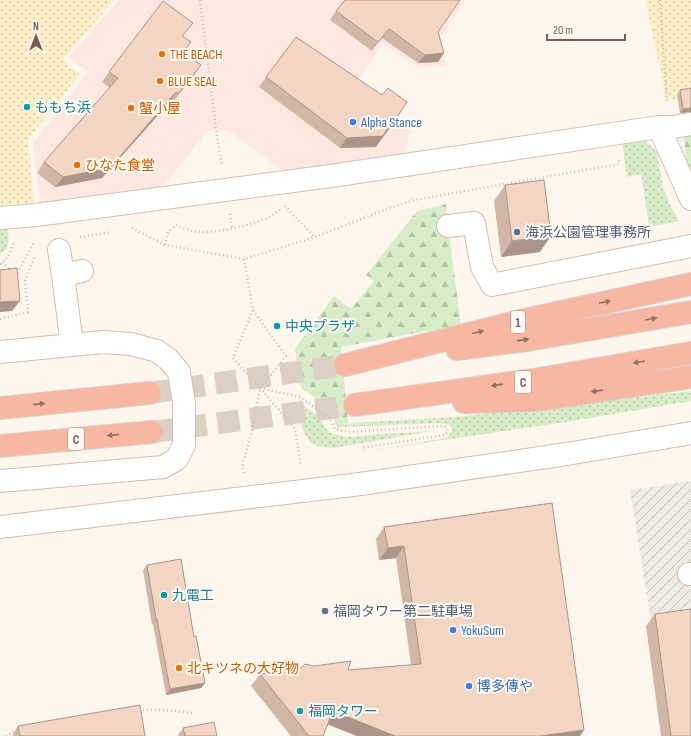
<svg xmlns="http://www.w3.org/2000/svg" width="691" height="736" viewBox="0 0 691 736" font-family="'Sofia Sans Condensed','Noto Sans JP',sans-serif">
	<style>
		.commercial { fill: #fde8e0 }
		.industrial { fill: url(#industrial-furrows) }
		.grass { fill: url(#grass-dots) }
		.forest { fill: url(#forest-firs) }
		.sand { fill: url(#sand-dots) }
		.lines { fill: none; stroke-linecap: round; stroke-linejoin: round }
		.highway-tunnel { stroke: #dcd0c4; stroke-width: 22; stroke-dasharray: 22 11; stroke-linecap: butt }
		.minor-casing { stroke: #d1beb0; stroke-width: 24 }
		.highway-casing { stroke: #dad1cd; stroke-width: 24 }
		.path { stroke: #d9b8a5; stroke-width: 2.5; stroke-dasharray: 1 3; stroke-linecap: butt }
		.minor { stroke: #fff; stroke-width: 22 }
		.highway { stroke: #f7b7a3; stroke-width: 22 }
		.wall { fill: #d1b7a8 }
		.shaded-wall { fill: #aa9588 }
		.building { fill: #f3d5c3; stroke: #aa9588 }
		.oneway { fill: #936e5e }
		.food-dot { fill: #e8710a; stroke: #fffaf3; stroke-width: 1.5 }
		.culture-dot { fill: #0f9aa8; stroke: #fffaf3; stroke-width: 1.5 }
		.shop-dot { fill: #3f7fe0; stroke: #fffaf3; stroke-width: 1.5 }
		.service-dot { fill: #5c6f8a; stroke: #fffaf3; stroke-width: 1.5 }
		.labels { text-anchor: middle; stroke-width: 4; stroke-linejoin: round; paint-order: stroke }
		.shield { fill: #fffaf3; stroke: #a28b7f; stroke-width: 1 }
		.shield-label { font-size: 13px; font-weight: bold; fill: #7a5c4d }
		.food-label { font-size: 14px; fill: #c56008; stroke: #fffaf3; text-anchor: start }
		.culture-label { font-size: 14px; fill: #0d838f; stroke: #fffaf3; text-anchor: start }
		.shop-label { font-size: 14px; fill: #366cbe; stroke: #fffaf3; text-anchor: start }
		.service-label { font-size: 14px; fill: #4e5e75; stroke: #fffaf3; text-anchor: start }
	</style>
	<defs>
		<pattern id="industrial-furrows" width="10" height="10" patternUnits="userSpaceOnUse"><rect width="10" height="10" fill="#efe9e4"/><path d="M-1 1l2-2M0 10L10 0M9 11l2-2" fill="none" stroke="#c7c0bb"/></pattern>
		<pattern id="grass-dots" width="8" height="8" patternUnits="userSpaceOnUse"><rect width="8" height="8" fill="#d8ecc9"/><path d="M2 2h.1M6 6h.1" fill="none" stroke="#b4c2a5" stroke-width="1.8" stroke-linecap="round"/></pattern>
		<pattern id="forest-firs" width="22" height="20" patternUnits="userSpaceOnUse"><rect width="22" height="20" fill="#d8ecc9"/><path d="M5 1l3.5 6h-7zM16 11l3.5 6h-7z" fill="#b4c2a5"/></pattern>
		<pattern id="sand-dots" width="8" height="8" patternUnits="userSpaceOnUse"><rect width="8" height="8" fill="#fcefc7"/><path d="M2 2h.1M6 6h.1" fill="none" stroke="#d1c5a4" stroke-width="1.8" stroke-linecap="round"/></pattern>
	</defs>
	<rect width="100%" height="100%" fill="#fdf6ec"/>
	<!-- commercial -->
	<path class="commercial" d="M 119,0 L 466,0 L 439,40 L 446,65 L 419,68 L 383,44 L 353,86 L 381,95 L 402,111 L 396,121 L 413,120 L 403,159 L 282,170 L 228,130 L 216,130 L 206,132 L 159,192 L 40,203 L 33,143 L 88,72 L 68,58 Z"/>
	<!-- industrial -->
	<path class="industrial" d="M 691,481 L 691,617 L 651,622 L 630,490 Z"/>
	<!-- grass -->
	<path class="grass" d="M 639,138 L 645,141 L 657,152 L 663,188 L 671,207 L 679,221 L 649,227 L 641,174 L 627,177 L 622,141 Z
		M 7,227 C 9,240 11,246 0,255 L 0,228 Z
		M 691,391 L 691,401 L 566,422 L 367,451 L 447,438 C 451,433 453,431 450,425 L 442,423 L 339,427 L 337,426 L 336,424 L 454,417 Z
		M 299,402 C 305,407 313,411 318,417 C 324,423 324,429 331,433 C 345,440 368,435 383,434 C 402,433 420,432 438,430 L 334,448 C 329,447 323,448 318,446 C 300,441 301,417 299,402 Z"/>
	<!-- forest -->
	<path class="forest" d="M 691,134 L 691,178 L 688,178 L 684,135 Z
		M 446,204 L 448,226 L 461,325 L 341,347 L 348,423 L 336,424 L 331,409 L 301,388 L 295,349 L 334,296 L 351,309 L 374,281 L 366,275 L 417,211 Z"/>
	<!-- sand -->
	<path class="sand" d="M 0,0 L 114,0 L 63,59 L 80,74 L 28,140 L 34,202 L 0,206 Z
		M 645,0 L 691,0 L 691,96 L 667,101 Z"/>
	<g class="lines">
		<!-- highway-tunnel -->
		<path class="highway-tunnel" d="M 150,393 L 345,365
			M 152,432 L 355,405"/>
		<defs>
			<path id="minor" d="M 659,127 L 691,199
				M 0,218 L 36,215 L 331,176 L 659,127 L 673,127 L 691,124
				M 448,226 L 474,223 L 482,267 L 492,285 L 502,283 L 691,246
				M 59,250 L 63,275
				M 0,352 L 72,345
				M 0,481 L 163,467 L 177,459 L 184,445 L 184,403 L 179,372 L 168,359 L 157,351 L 131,344 L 103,342 L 72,345 L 63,275 L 82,271
				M 0,527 L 353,485 L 567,454 L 691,433
				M 689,574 L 691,574"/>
			<path id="highway" d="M 457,349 L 527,340 L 691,312
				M 345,365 L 524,320 L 691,284
				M 464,402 L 537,400 L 691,377
				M 355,405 L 533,380 L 691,353
				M 0,408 L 150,393
				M 0,446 L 152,432"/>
		</defs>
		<!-- minor casing -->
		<use href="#minor" class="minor-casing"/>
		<!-- highway casing -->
		<use href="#highway" class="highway-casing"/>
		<!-- path -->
		<path class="path" d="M 200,0 L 216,130 L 222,166
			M 660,0 L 667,103
			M 285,206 L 315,237
			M 230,214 L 232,228
			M 132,228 L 165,245 L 244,259 L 315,237 L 390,208 L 414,200 L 619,164 L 619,158
			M 80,237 L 111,232
			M 165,245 L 168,232 L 176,225 C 181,227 187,230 193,231 C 211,235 253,225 269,217 C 273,215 278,211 281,208
			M 244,259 L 253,310 L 233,358 L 260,388 L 295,429 L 301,466
			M 2,263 L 17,274 L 34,243
			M 0,264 C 9,259 11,250 14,241
			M 0,319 L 28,312 L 25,281 L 34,259 L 34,257
			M 260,388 L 300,397 L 330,418 L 335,429 L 348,432 L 442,426 L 446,427 L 448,432 L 444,435 L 361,448
			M 244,473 L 242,467 L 251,435 L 260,388 L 286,356 L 253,310
			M 139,710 L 164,710 L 192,713
			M 44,722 L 61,719
			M 6,736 L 18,729"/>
		<!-- minor -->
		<use href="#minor" class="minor"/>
		<!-- highway -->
		<use href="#highway" class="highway"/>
	</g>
	<!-- wall -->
	<path class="wall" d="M 336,11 L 438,32 L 444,53 L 438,62 L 418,63 L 382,38 L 372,51 L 330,20 Z
		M 183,37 L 184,53 L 201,65 L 171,104 L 169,103 L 102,178 L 55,187 L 37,173 L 44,162 L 110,88 L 102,82 L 109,72 Z
		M 266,77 L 382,139 L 381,139 L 376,147 L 340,148 L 259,87 Z
		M 691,88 L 691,112 L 680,113 L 677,94 L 680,90 Z
		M 505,185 L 540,252 L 501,257 L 494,201 Z
		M 552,503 L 580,736 L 357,736 L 328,724 L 323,736 L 291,736 L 251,686 L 260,674 L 314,666 L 348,670 L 411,665 L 396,558 L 379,560 L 376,539 L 384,527 Z
		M 147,565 L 194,637 L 205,683 L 201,688 L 166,695 L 153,624 L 152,625 L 143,570 Z
		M 655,614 L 691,736 L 661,736 L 646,626 Z
		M 18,726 L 145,736 L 12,736 Z
		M 183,728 L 217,736 L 179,736 L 178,735 Z"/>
	<!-- shaded-wall -->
	<path class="shaded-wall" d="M 444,53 L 438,62 L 418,63 L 425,55 Z
		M 201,65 L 193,76 L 171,104 L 178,94 Z
		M 176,92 L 169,103 L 102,178 L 55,187 L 63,177 Z
		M 691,108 L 691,112 L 680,113 L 683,109 Z
		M 387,129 L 389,129 L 376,147 L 340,148 L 347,138 Z
		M 551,236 L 540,252 L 501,257 L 512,241 Z
		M 20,301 L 12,311 L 0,312 L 0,302 Z
		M 404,546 L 396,558 L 379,560 L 388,548 Z
		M 205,683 L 201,688 L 166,695 L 170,689 Z
		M 333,711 L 395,736 L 357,736 L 324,723 Z
		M 584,730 L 580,736 L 540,736 Z"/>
	<!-- building -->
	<path class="building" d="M 345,0 L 460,0 L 438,32 L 444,53 L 425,55 L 389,29 L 378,42 L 336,11 Z
		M 163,1 L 193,23 L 182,36 L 191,42 L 183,52 L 201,65 L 178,94 L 176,92 L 110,168 L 63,177 L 44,162 L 118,78 L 109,72 Z
		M 296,37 L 382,95 L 388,88 L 407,102 L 389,129 L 387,129 L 383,136 L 347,138 L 266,77 Z
		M 691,88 L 691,108 L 683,109 L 680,90 Z
		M 544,180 L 551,236 L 512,241 L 505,185 Z
		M 17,268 L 20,301 L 0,302 L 0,270 Z
		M 552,503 L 584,730 L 540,736 L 395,736 L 333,711 L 323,736 L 309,736 L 260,674 L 301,668 L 305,664 L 314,666 L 351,661 L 348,670 L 421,664 L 404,546 L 388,548 L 384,527 Z
		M 181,559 L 194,637 L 196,636 L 205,683 L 170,689 L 157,619 L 156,619 L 147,565 Z
		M 691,609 L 691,736 L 671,736 L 655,614 Z
		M 140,705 L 145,736 L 20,736 L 18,726 Z
		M 214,722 L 217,736 L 185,736 L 183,728 Z"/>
	<!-- one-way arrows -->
	<defs><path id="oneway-solid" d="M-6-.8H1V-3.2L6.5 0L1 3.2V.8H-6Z"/></defs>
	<g class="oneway">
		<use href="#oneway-solid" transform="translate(605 302) rotate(-12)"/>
		<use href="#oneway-solid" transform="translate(651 319) rotate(-10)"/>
		<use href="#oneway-solid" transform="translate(478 332) rotate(-14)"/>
		<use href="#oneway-solid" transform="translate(523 340) rotate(-8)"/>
		<use href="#oneway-solid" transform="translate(639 362) rotate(170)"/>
		<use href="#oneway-solid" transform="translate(497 385) rotate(172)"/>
		<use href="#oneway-solid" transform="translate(597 391) rotate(171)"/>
		<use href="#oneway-solid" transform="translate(39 404) rotate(-6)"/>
		<use href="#oneway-solid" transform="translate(113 435) rotate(175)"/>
	</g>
	<!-- markers -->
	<g class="food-dot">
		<circle cx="162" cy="54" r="4"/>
		<circle cx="160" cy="81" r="4"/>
		<circle cx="131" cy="108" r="4"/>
		<circle cx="77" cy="165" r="4"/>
		<circle cx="179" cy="668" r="4"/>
	</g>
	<g class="culture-dot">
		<circle cx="27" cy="107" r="4"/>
		<circle cx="277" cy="326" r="4"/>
		<circle cx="164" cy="595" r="4"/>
		<circle cx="300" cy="711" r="4"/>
	</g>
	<g class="shop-dot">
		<circle cx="353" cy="122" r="4"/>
		<circle cx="453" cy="630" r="4"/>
		<circle cx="469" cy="686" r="4"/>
	</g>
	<g class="service-dot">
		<circle cx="517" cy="232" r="4"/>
		<circle cx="325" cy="611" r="4"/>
	</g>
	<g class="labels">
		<!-- shield labels -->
		<g class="shield">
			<rect x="511" y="311" width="14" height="22" rx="3"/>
			<rect x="515" y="371" width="16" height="22" rx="3"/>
			<rect x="68" y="428" width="16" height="22" rx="3"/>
		</g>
		<g class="shield-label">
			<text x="518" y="327">1</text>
			<text x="523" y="387">C</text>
			<text x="76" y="444">C</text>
		</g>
		<!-- food labels -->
		<g class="food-label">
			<text x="170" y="59">THE BEACH</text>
			<text x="168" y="86">BLUE SEAL</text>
			<text x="139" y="113">蟹小屋</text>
			<text x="85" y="170">ひなた食堂</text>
			<text x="187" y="673">北キツネの大好物</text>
		</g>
		<!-- culture labels -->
		<g class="culture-label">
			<text x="35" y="112">ももち浜</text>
			<text x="285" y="331">中央プラザ</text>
			<text x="172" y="600">九電工</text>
			<text x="308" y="716">福岡タワー</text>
		</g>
		<!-- shop labels -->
		<g class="shop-label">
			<text x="361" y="127">Alpha Stance</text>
			<text x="461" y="635">YokuSum</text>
			<text x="477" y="691">博多傳や</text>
		</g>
		<!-- service labels -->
		<g class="service-label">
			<text x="525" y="237">海浜公園管理事務所</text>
			<text x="333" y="616">福岡タワー第二駐車場</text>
		</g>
	</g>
	<!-- north arrow -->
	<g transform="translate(36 36)" stroke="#fffaf3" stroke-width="3" paint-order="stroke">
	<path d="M0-3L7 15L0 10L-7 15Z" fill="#7a5c4d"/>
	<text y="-6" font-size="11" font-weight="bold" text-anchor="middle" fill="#7a5c4d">N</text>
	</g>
	<!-- scale -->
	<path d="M547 34v6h78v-6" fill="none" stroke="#7a5c4d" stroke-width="2"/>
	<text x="553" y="34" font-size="12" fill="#7a5c4d" stroke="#fffaf3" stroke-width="3" paint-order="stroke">20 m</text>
</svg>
